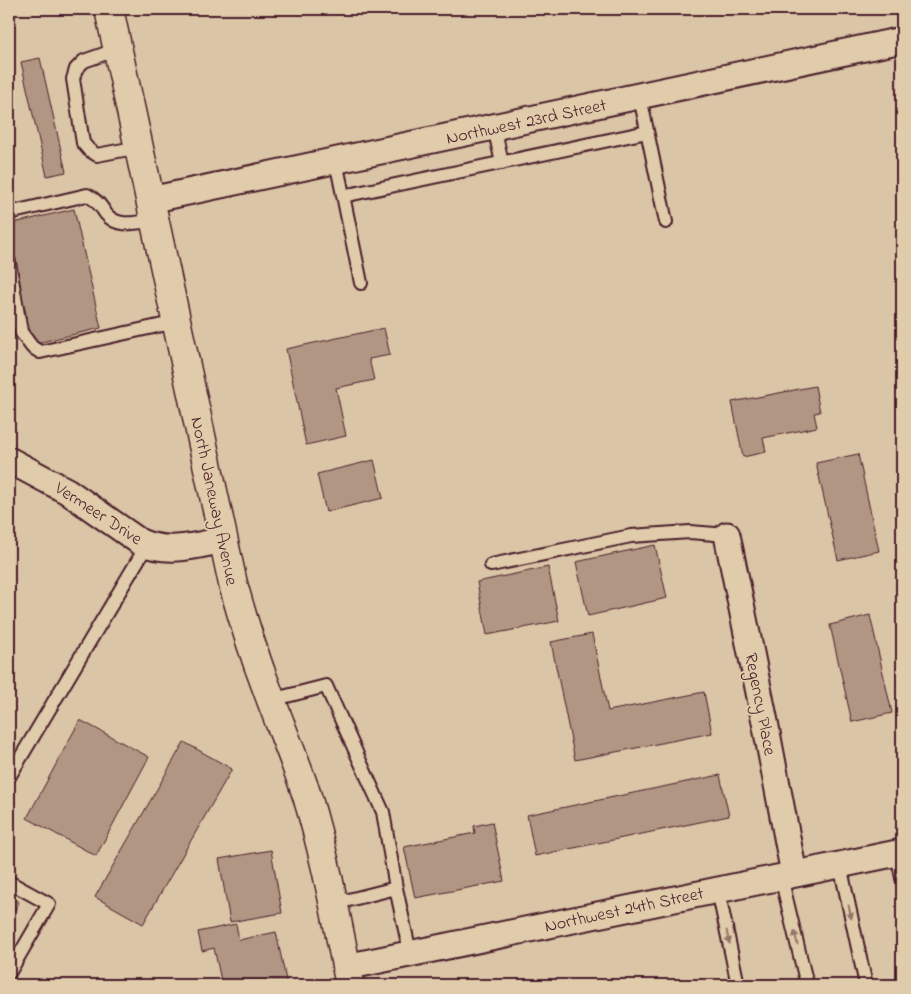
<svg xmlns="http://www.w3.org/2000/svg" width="911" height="994" viewBox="0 0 911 994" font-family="'Indie Flower',sans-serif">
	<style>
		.building { fill: #b19683; stroke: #4a1f2b }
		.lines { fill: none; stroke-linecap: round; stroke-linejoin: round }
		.service-casing { stroke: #4a1f2b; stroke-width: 16 }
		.minor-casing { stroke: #4a1f2b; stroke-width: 29 }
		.secondary-casing { stroke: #4a1f2b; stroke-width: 31 }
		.service { stroke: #e0ccab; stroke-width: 12 }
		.minor { stroke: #e0ccab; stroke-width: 25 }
		.secondary { stroke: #e0ccab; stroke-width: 28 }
		.oneway { fill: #95766b }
		.labels { text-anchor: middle; stroke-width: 4; stroke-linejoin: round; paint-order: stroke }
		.street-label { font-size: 18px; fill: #4a1f2b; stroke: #e0ccab }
	</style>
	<rect width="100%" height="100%" fill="#dac5a6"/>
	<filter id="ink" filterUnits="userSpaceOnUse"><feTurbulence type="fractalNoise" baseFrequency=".02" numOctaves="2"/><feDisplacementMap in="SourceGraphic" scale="10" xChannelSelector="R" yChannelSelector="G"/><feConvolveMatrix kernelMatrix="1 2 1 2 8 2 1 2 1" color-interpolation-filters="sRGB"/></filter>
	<g filter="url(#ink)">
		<!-- building -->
		<path class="building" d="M 40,58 L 66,172 L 47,176 L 21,62 Z
			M 74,209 L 101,328 L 33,344 L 9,242 L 9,224 Z
			M 384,328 L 390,355 L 369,359 L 374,380 L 336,388 L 346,436 L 306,445 L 286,349 Z
			M 815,386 L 820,412 L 814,413 L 817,427 L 763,438 L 766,452 L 743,457 L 732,402 Z
			M 858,454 L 879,551 L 838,560 L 816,463 Z
			M 374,460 L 383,498 L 326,512 L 317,474 Z
			M 655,545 L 667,598 L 588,616 L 576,562 Z
			M 548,567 L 559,621 L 487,635 L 477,582 Z
			M 870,615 L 892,713 L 852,722 L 830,625 Z
			M 592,634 L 608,711 L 704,692 L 712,733 L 575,760 L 551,642 Z
			M 80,720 L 149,757 L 96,856 L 27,818 Z
			M 184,742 L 232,769 L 143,924 L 95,897 Z
			M 720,775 L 729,816 L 535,856 L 527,815 Z
			M 492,822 L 504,881 L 415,898 L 404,847 L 475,833 L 474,826 Z
			M 271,850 L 282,913 L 230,922 L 219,859 Z
			M 9,896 L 19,902 L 9,922 Z
			M 236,924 L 239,940 L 276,932 L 287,985 L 222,985 L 214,948 L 202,951 L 198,932 Z"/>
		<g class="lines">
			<defs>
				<path id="service" d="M 118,49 L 84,61 L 76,69 L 73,79 L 83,143 L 89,150 L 97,155 L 139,147
					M 640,97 L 666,222
					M 494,127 L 502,163
					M 336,161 L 361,283
					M 343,196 L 647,132
					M 9,213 L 87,195 C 96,199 101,206 106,214 C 118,229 138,222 154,220
					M 9,262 L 21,332 L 32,347 L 40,352 L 176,322
					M 491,565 L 631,536 L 690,532 L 727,535
					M 271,700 L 326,686 L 383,812 L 396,888
					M 9,777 L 147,545
					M 897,853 L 902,878
					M 840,865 L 866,985
					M 781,877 L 807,985
					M 9,882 L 49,904 L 9,973
					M 718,890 L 738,985
					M 333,904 L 396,888 L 410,953"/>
				<path id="minor" d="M 150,200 L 902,40
					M 9,460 L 67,491 L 140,542 C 169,554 194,546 223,540
					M 727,535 L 765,722 L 794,874
					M 346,967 L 902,852"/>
				<path id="secondary" d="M 109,9 L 233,584 C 243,620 254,655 267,689 C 280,725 295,760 307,796 C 326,858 337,922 350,985"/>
			</defs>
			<!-- service casing -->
			<use href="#service" class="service-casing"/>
			<!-- minor casing -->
			<use href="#minor" class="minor-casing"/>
			<!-- secondary casing -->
			<use href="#secondary" class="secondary-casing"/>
			<!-- service -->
			<use href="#service" class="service"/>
			<!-- minor -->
			<use href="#minor" class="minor"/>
			<!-- secondary -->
			<use href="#secondary" class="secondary"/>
		</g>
		<!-- one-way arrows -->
		<defs><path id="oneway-solid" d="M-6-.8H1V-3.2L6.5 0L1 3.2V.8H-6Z" transform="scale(1.25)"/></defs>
		<g class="oneway">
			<use href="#oneway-solid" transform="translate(850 912) rotate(78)"/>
			<use href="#oneway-solid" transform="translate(728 937) rotate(78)"/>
			<use href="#oneway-solid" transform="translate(796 938) rotate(-103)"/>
		</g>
	</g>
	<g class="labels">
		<!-- street labels -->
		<g class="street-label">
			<text transform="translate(526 121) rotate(-12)" y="6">Northwest 23rd Street</text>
			<text transform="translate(215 501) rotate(78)" y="6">North Janeway Avenue</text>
			<text transform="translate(99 513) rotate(33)" y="6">Vermeer Drive</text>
			<text transform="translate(761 704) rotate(79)" y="6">Regency Place</text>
			<text transform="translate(624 909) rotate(-12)" y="6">Northwest 24th Street</text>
		</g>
	</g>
	<!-- margin -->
	<rect width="911" height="994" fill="none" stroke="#e0ccab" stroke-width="30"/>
	<rect x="15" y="15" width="881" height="964" fill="none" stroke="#4a1f2b" stroke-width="2" filter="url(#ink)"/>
</svg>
